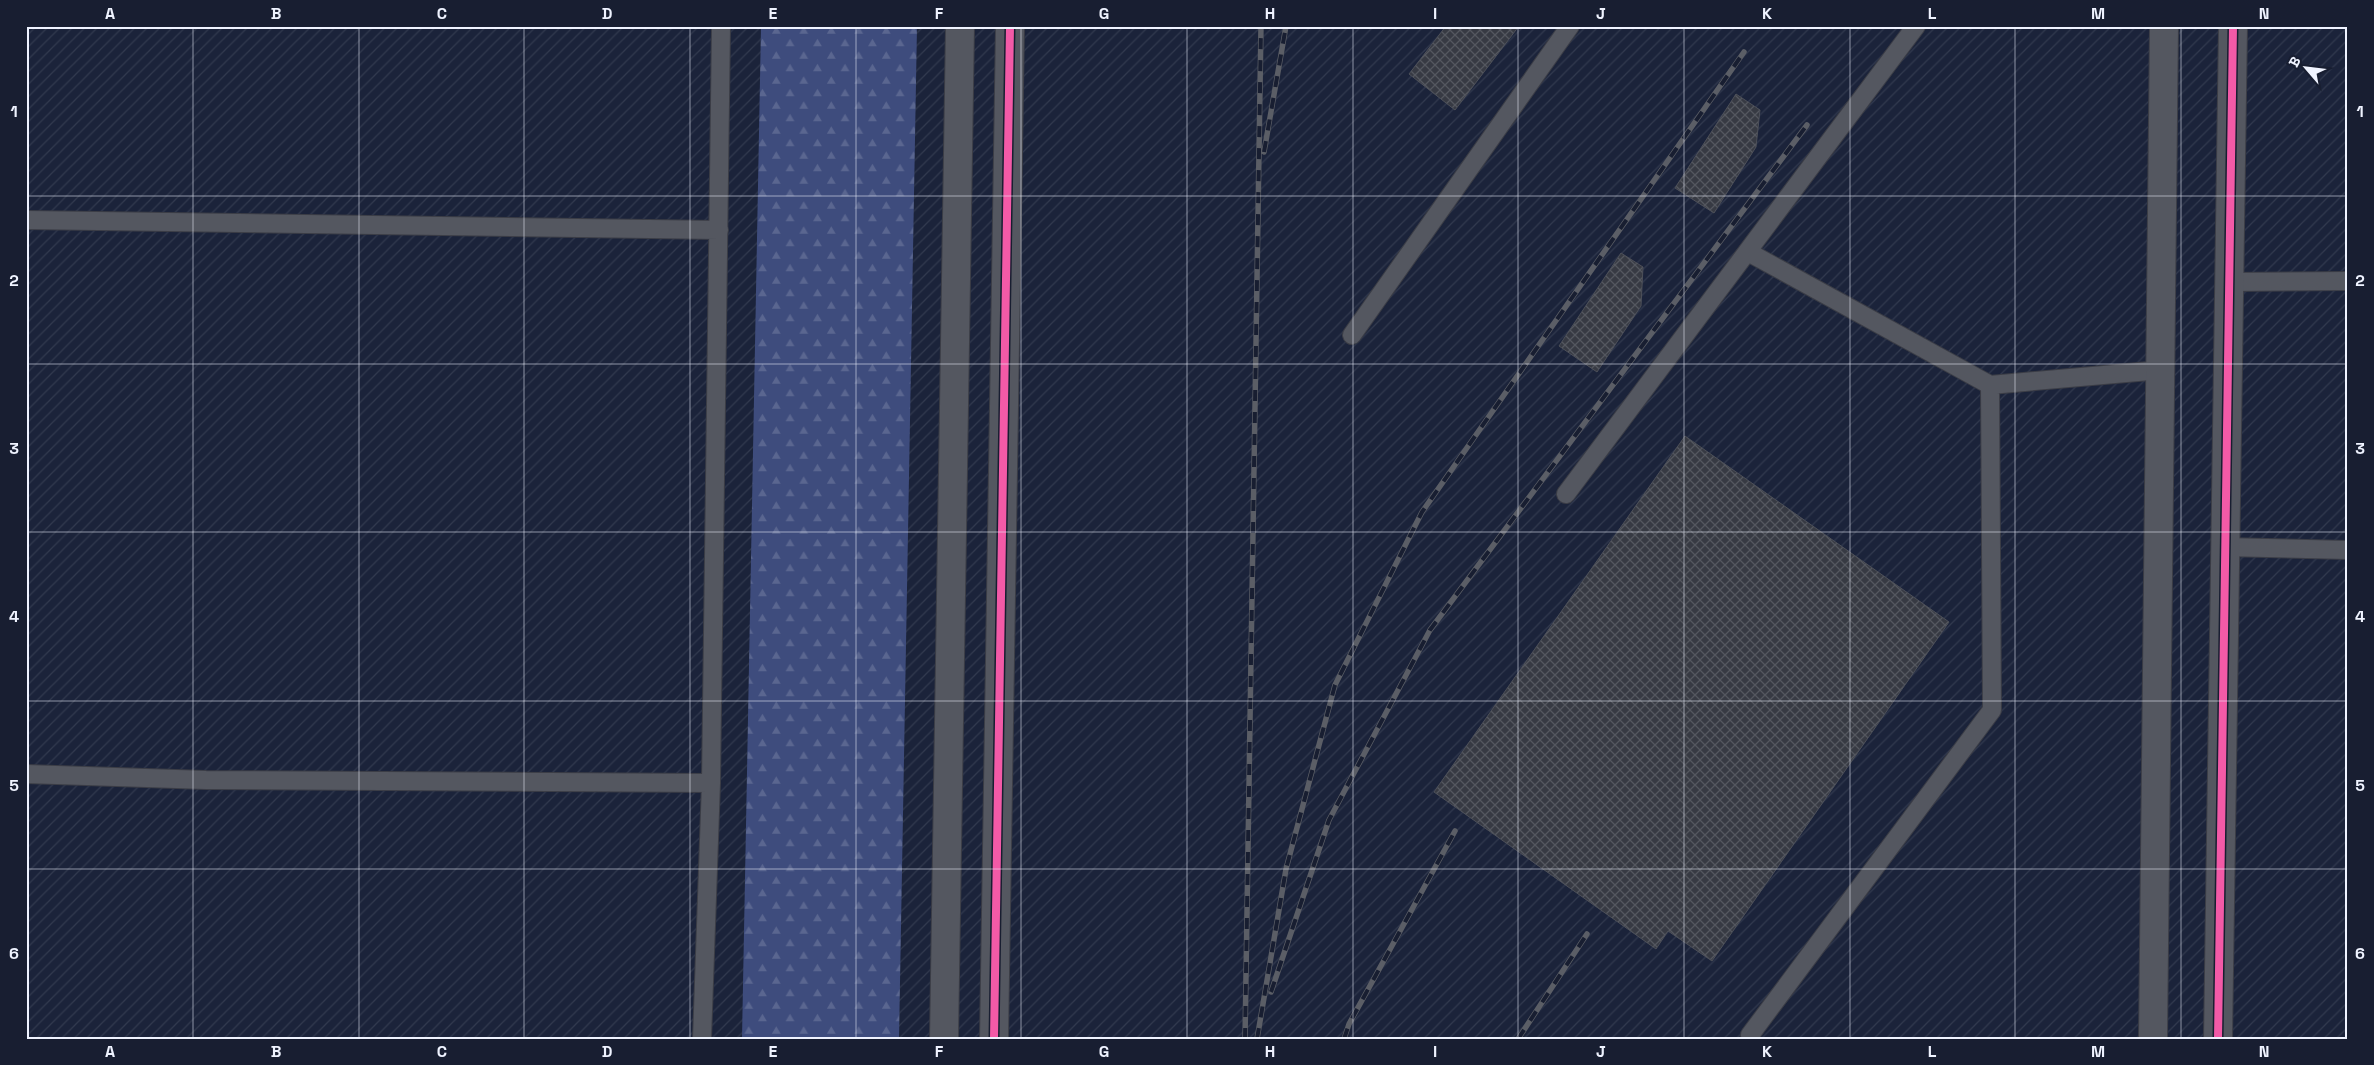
<svg xmlns="http://www.w3.org/2000/svg" width="2374" height="1065" viewBox="0 0 2374 1065" font-family="'Space Grotesk',sans-serif">
	<style>
		.industrial { fill: url(#industrial-furrows) }
		.forest { fill: url(#forest-firs) }
		.building { fill: url(#building-cross-hatch); stroke: #4d5059 }
		.lines { fill: none; stroke-linecap: round; stroke-linejoin: round }
		.lane-casing { stroke: #3b3d46; stroke-width: 20 }
		.street-casing { stroke: #3b3d46; stroke-width: 30 }
		.lane { stroke: #545760; stroke-width: 18 }
		.street { stroke: #545760; stroke-width: 28 }
		.rail-casing { stroke: #5b5e66; stroke-width: 5.5 }
		.rail { stroke: #181e31; stroke-width: 4; stroke-dasharray: 11; stroke-linecap: butt }
		.cycleway-casing { stroke: #181e31; stroke-width: 11 }
		.cycleway { stroke: #f35aa7; stroke-width: 8 }
		.grid { fill: none; stroke: #eff3ff; stroke-width: 1; stroke-opacity: 0.55 }
		.neatline { fill: none; stroke: #eff3ff; stroke-width: 2 }
		.grid-label { font-size: 16px; text-anchor: middle; font-weight: bold; fill: #eff3ff }
	</style>
	<defs>
		<pattern id="industrial-furrows" width="10" height="10" patternUnits="userSpaceOnUse" patternTransform="scale(1.25)"><rect width="10" height="10" fill="#1b233a"/><path d="M-1 1l2-2M0 10L10 0M9 11l2-2" fill="none" stroke="#31394e"/></pattern>
		<pattern id="forest-firs" width="22" height="20" patternUnits="userSpaceOnUse" patternTransform="scale(1.25)"><rect width="22" height="20" fill="#3e4c7d"/><path d="M5 1l3.5 6h-7zM16 11l3.5 6h-7z" fill="#5a6690"/></pattern>
		<pattern id="building-cross-hatch" width="8" height="8" patternUnits="userSpaceOnUse" patternTransform="scale(1.25)"><rect width="8" height="8" fill="#373a43"/><path d="M0 0l8 8M0 8l8-8" fill="none" stroke="#54575f"/></pattern>
	</defs>
	<rect width="100%" height="100%" fill="#1e212b"/>
	<!-- industrial -->
	<path class="industrial" d="M 26,26 L 2348,26 L 2348,1039 L 26,1039 Z"/>
	<!-- forest -->
	<path class="forest" d="M 761,26 L 917,26 L 899,1039 L 742,1039 Z"/>
	<!-- building -->
	<path class="building" d="M 1446,26 L 1519,26 L 1455,110 L 1409,74 Z
		M 1736,94 L 1760,110 L 1756,147 L 1714,213 L 1675,188 Z
		M 1621,253 L 1643,267 L 1641,306 L 1597,372 L 1559,346 Z
		M 1685,436 L 1949,622 L 1712,961 L 1668,931 L 1656,949 L 1434,792 Z"/>
	<g class="lines">
		<defs>
			<path id="lane" d="M 26,220 L 719,230
				M 1748,252 L 1990,385
				M 2229,282 L 2348,281
				M 1352,335 L 1570,26
				M 1566,494 L 1916,26
				M 2225,547 L 2348,550
				M 26,774 L 206,780 L 711,783
				M 1750,1035 L 1992,710 L 1990,385 L 2161,370
				M 702,1039 L 711,783 L 721,26"/>
			<path id="street" d="M 944,1039 L 960,26
				M 994,1039 L 1010,26
				M 2153,1039 L 2164,26
				M 2218,1039 L 2233,26"/>
		</defs>
		<!-- lane casing -->
		<use href="#lane" class="lane-casing"/>
		<!-- street casing -->
		<use href="#street" class="street-casing"/>
		<!-- lane -->
		<use href="#lane" class="lane"/>
		<!-- street -->
		<use href="#street" class="street"/>
		<defs>
			<path id="rail" d="M 1264,152 L 1286,26
				M 1271,992 L 1329,820 L 1430,630 L 1807,125
				M 1245,1039 L 1261,26
				M 1257,1039 L 1286,869 L 1335,685 L 1422,512 L 1744,52
				M 1344,1039 L 1349,1024 L 1455,831
				M 1518,1039 L 1587,934"/>
		</defs>
		<!-- rail casing -->
		<use href="#rail" class="rail-casing"/>
		<!-- rail -->
		<use href="#rail" class="rail"/>
		<defs>
			<path id="cycleway" d="M 994,1039 L 1010,26
				M 2218,1039 L 2233,26"/>
		</defs>
		<!-- cycleway casing -->
		<use href="#cycleway" class="cycleway-casing"/>
		<!-- cycleway -->
		<use href="#cycleway" class="cycleway"/>
	</g>
	<!-- grid -->
	<path class="grid" d="M 193,26 L 193,1039M 359,26 L 359,1039M 524,26 L 524,1039M 690,26 L 690,1039M 856,26 L 856,1039M 1021,26 L 1021,1039M 1187,26 L 1187,1039M 1353,26 L 1353,1039M 1518,26 L 1518,1039M 1684,26 L 1684,1039M 1850,26 L 1850,1039M 2015,26 L 2015,1039M 2181,26 L 2181,1039M 26,196 L 2348,196M 26,364 L 2348,364M 26,532 L 2348,532M 26,701 L 2348,701M 26,869 L 2348,869"/>
	<!-- border -->
	<rect width="2374" height="1065" fill="none" stroke="#181e31" stroke-width="55"/>
	<!-- north arrow -->
	<g transform="translate(2306 68) rotate(298)" stroke="#181e31" stroke-width="4" paint-order="stroke">
	<path d="M0-4L9 19L0 12L-9 19Z" fill="#eff3ff"/>
	<text y="-8" font-size="14" font-weight="bold" text-anchor="middle" fill="#eff3ff">B</text>
	</g>
	<rect x="28" y="28" width="2318" height="1010" class="neatline"/>
	<g class="grid-label">
		<text x="110" y="19">A</text>
		<text x="276" y="19">B</text>
		<text x="442" y="19">C</text>
		<text x="607" y="19">D</text>
		<text x="773" y="19">E</text>
		<text x="939" y="19">F</text>
		<text x="1104" y="19">G</text>
		<text x="1270" y="19">H</text>
		<text x="1435" y="19">I</text>
		<text x="1601" y="19">J</text>
		<text x="1767" y="19">K</text>
		<text x="1932" y="19">L</text>
		<text x="2098" y="19">M</text>
		<text x="2264" y="19">N</text>
		<text x="14" y="117">1</text>
		<text x="2360" y="117">1</text>
		<text x="14" y="286">2</text>
		<text x="2360" y="286">2</text>
		<text x="14" y="454">3</text>
		<text x="2360" y="454">3</text>
		<text x="14" y="622">4</text>
		<text x="2360" y="622">4</text>
		<text x="14" y="791">5</text>
		<text x="2360" y="791">5</text>
		<text x="14" y="959">6</text>
		<text x="2360" y="959">6</text>
		<text x="110" y="1057">A</text>
		<text x="276" y="1057">B</text>
		<text x="442" y="1057">C</text>
		<text x="607" y="1057">D</text>
		<text x="773" y="1057">E</text>
		<text x="939" y="1057">F</text>
		<text x="1104" y="1057">G</text>
		<text x="1270" y="1057">H</text>
		<text x="1435" y="1057">I</text>
		<text x="1601" y="1057">J</text>
		<text x="1767" y="1057">K</text>
		<text x="1932" y="1057">L</text>
		<text x="2098" y="1057">M</text>
		<text x="2264" y="1057">N</text>
	</g>
</svg>
